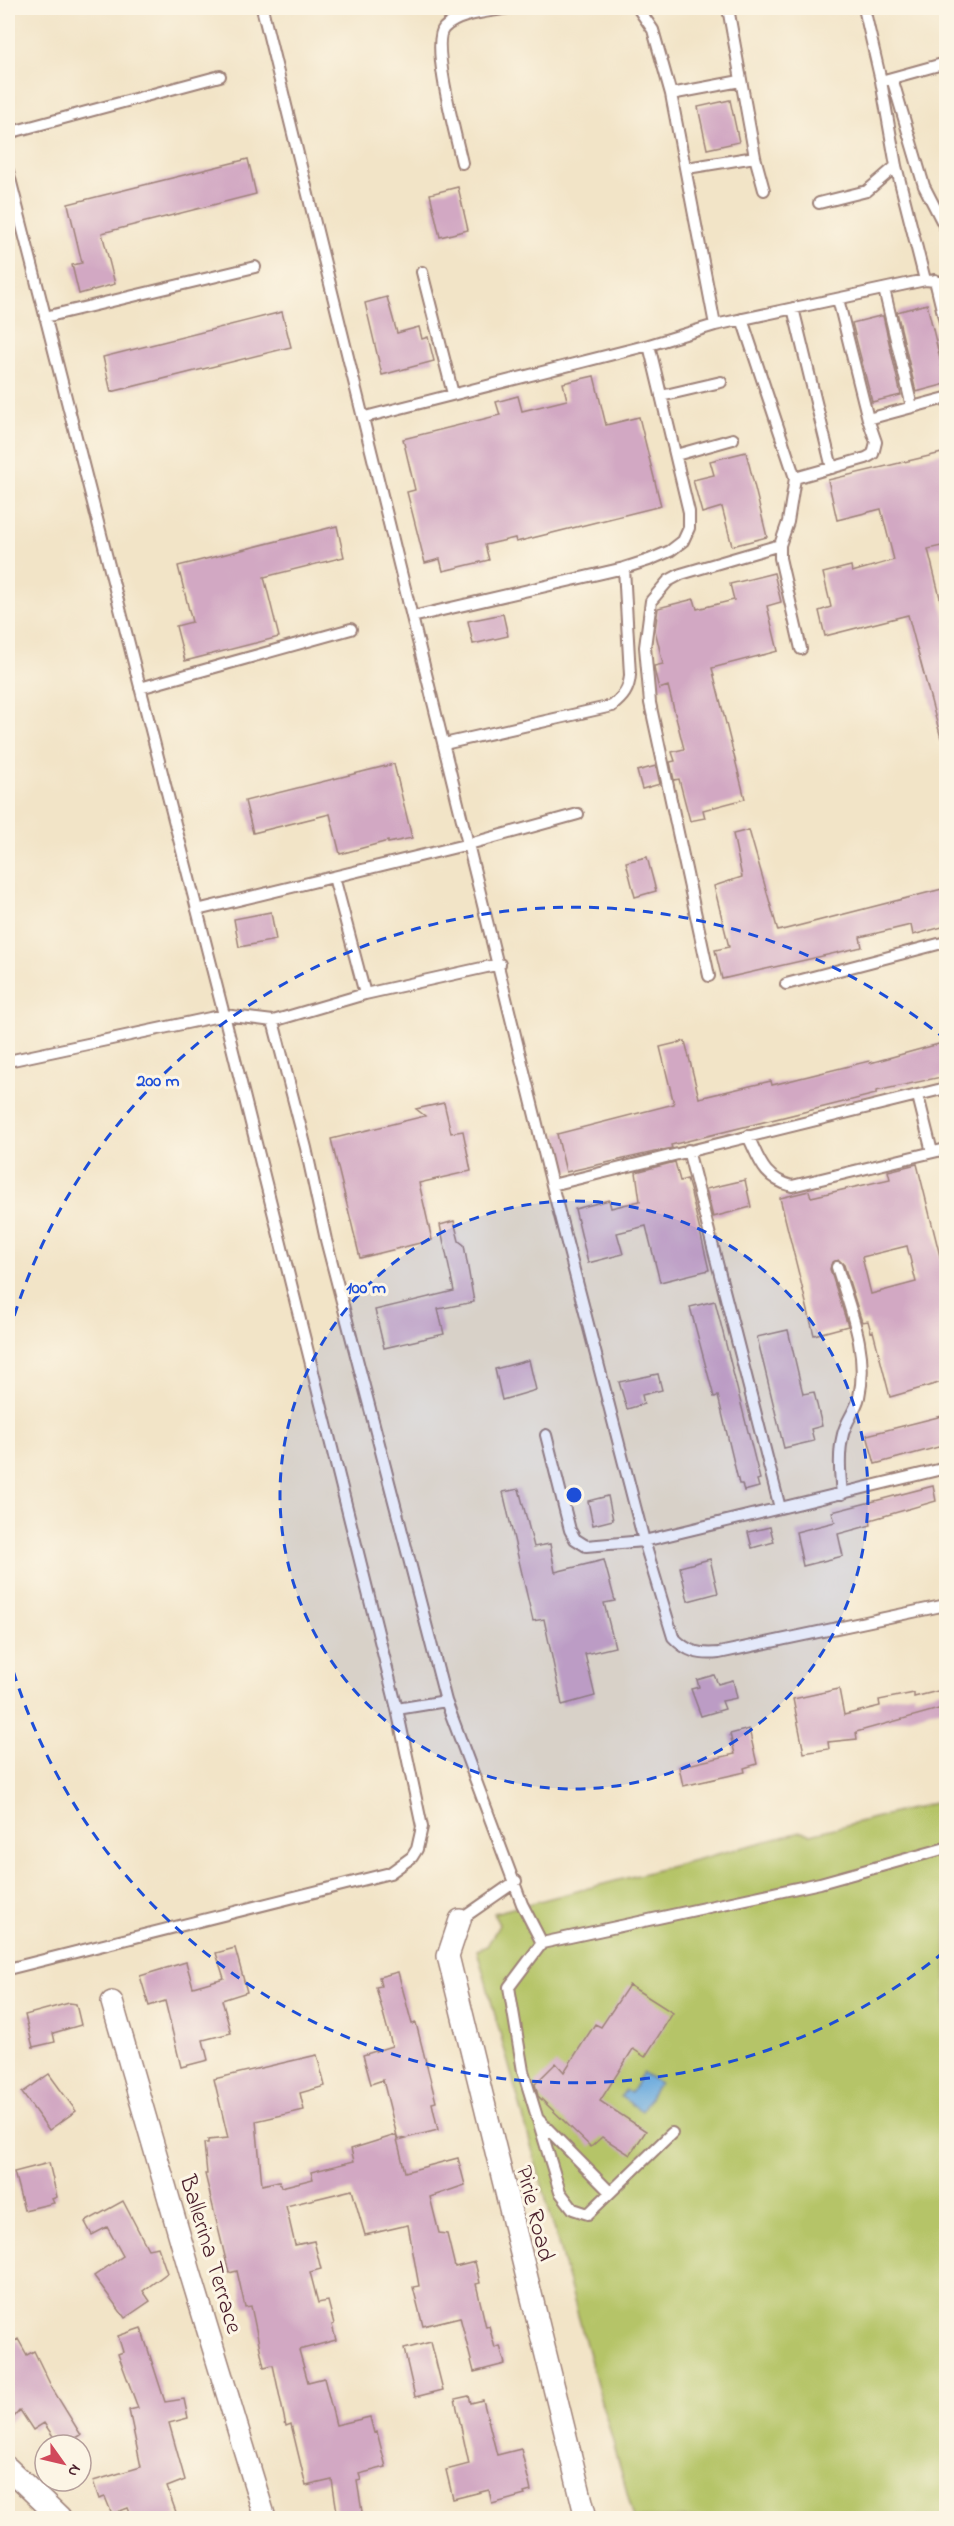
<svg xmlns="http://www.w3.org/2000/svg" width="954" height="2526" viewBox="0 0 954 2526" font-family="'Indie Flower',sans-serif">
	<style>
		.green { fill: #b5c467; stroke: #807249; stroke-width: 1.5 }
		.water { fill: #6baade; stroke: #5a6484; stroke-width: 1.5 }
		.building { fill: #d2a8c3; fill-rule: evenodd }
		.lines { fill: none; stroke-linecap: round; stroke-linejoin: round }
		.lane-casing { stroke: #9e8279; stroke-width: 14 }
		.street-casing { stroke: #9e8279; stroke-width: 24 }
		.lane { stroke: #fff; stroke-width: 10 }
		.street { stroke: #fff; stroke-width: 21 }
		.ring { fill: none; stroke: #1d4ed8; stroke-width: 3; stroke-dasharray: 10 8 }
		.labels { text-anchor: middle; stroke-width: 6; stroke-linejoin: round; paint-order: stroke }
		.street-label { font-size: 24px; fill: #4a1f2b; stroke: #fcf5e5 }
		.centre { fill: #1d4ed8; stroke: #fcf5e5; stroke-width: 3 }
		.ring-label { font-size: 18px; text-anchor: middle; font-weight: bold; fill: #1d4ed8; stroke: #fcf5e5; stroke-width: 6; stroke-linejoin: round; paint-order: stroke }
	</style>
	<rect width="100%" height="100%" fill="#fcf5e5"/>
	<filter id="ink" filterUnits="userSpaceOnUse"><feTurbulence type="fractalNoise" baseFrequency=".0167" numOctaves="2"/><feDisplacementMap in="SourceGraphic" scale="12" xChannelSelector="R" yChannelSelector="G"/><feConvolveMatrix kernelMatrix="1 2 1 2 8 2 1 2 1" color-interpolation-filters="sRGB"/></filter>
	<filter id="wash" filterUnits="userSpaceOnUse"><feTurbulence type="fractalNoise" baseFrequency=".008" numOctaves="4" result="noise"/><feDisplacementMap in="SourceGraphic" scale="24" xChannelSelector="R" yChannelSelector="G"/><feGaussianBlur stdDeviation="1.35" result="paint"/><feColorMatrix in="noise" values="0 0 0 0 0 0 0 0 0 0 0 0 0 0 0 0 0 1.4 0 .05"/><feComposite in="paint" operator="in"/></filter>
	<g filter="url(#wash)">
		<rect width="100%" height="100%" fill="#f2e4c7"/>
		<!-- green -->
		<path class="green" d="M 946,1800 L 946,2518 L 634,2518 L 477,1950 L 487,1946 L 499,1925 L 494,1913 L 801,1832 L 811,1834 Z"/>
		<!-- water -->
		<path class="water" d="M 643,2073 L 659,2083 L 642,2111 L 621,2097 L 625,2090 L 631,2093 Z"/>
		<g id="blocks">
			<!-- building -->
			<path class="building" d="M 730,100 L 739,142 L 707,149 L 698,107 Z
				M 248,159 L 256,194 L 102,233 L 115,284 L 79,294 L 72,265 L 82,263 L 68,204 Z
				M 458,187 L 468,230 L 440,237 L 430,194 Z
				M 387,297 L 397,333 L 419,327 L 422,339 L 428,337 L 434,361 L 382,375 L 365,303 Z
				M 927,304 L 946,384 L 916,392 L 897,312 Z
				M 282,312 L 291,347 L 111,392 L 103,357 Z
				M 880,316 L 883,316 L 901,395 L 872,402 L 852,323 Z
				M 594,376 L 606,425 L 639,417 L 661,506 L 516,542 L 515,538 L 485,545 L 489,560 L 443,571 L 440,559 L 425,563 L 407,492 L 415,490 L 403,439 L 500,415 L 496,402 L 518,396 L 522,411 L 567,400 L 563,383 Z
				M 746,452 L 767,537 L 732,546 L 722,507 L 702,513 L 693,480 L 714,475 L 710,461 Z
				M 946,452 L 946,545 L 928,549 L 946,622 L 946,737 L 941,738 L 908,615 L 825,636 L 819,611 L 831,607 L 823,573 L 851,566 L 852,572 L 894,560 L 881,509 L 837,520 L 828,480 Z
				M 337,526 L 344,557 L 264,577 L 279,637 L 185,661 L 176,626 L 192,622 L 178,566 Z
				M 774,573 L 781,602 L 767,606 L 778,651 L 712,668 L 745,799 L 703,810 L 705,818 L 690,821 L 679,779 L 674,780 L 670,762 L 675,761 L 672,752 L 684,749 L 668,686 L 659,689 L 655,673 L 654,666 L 663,664 L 655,630 L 658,608 L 694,599 L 697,609 L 734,600 L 730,584 Z
				M 503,614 L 508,636 L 473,644 L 468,621 Z
				M 394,764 L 412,838 L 388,843 L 388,841 L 340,854 L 330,814 L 253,833 L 245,801 Z
				M 656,766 L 660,784 L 642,789 L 637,771 Z
				M 749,830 L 778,931 L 946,888 L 946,926 L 913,935 L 911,925 L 860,937 L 862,947 L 722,979 L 715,950 L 729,947 L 714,886 L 742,877 L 733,834 Z
				M 647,857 L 656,891 L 635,897 L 626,862 Z
				M 271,912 L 276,940 L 239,947 L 234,919 Z
				M 685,1041 L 699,1098 L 771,1081 L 772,1085 L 869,1061 L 870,1063 L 946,1042 L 946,1076 L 876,1091 L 876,1094 L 671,1145 L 672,1148 L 566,1172 L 557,1134 L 674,1104 L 660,1047 Z
				M 444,1103 L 451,1133 L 463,1131 L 471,1171 L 419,1183 L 432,1240 L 360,1258 L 331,1139 L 425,1116 L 416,1109 Z
				M 675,1162 L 680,1181 L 687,1179 L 691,1193 L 709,1270 L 660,1282 L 646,1226 L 617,1233 L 623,1254 L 588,1263 L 575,1209 L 609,1200 L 611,1208 L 640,1201 L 636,1172 Z
				M 917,1164 L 946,1280 L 946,1381 L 890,1397 L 873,1331 L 871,1332 L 868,1321 L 862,1322 L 844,1265 L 839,1260 L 832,1262 L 830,1269 L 848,1326 L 814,1335 L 780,1198 L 809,1191 L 811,1197 L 890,1179 L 888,1171 ZM 907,1246 L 916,1282 L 871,1294 L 862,1257 Z
				M 745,1180 L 751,1207 L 713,1217 L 706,1189 Z
				M 454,1221 L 459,1241 L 464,1245 L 474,1302 L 438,1309 L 444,1334 L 384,1348 L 375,1310 L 454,1291 L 440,1225 Z
				M 715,1301 L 760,1479 L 757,1480 L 759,1487 L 744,1491 L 742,1484 L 739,1484 L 718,1396 L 714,1397 L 690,1307 Z
				M 788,1330 L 803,1394 L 814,1392 L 822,1426 L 811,1429 L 814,1441 L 784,1448 L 757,1337 Z
				M 529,1360 L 536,1390 L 502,1400 L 495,1369 Z
				M 658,1374 L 662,1390 L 642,1395 L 644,1404 L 627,1409 L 619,1382 Z
				M 946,1415 L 946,1445 L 875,1464 L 867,1435 Z
				M 933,1486 L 936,1501 L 870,1520 L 871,1525 L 838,1534 L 843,1556 L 803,1566 L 796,1532 L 835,1522 L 832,1512 Z
				M 519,1489 L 534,1547 L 550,1544 L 555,1572 L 604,1560 L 615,1601 L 604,1603 L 615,1647 L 585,1654 L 595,1696 L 562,1705 L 544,1619 L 533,1621 L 503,1492 Z
				M 608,1496 L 613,1520 L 593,1525 L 588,1501 Z
				M 770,1527 L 774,1542 L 752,1548 L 748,1532 Z
				M 710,1559 L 718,1593 L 688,1601 L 680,1567 Z
				M 714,1675 L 718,1684 L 733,1680 L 737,1698 L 722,1701 L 725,1709 L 701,1716 L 691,1689 L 699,1687 L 697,1680 Z
				M 839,1689 L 844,1715 L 880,1706 L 879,1700 L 914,1693 L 914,1697 L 946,1689 L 946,1707 L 856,1732 L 857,1739 L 828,1742 L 829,1749 L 804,1753 L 793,1699 Z
				M 749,1729 L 757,1764 L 744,1768 L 745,1772 L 683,1786 L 679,1767 L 735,1754 L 730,1734 Z
				M 235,1948 L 247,1992 L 222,2000 L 231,2033 L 203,2040 L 208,2060 L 181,2067 L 165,2001 L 149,2006 L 140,1976 L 186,1962 L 193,1987 L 224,1978 L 216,1953 Z
				M 398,1972 L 412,2024 L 416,2023 L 436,2102 L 432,2103 L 438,2130 L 398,2140 L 383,2080 L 371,2084 L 363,2055 L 392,2046 L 376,1987 L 381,1986 L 379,1977 Z
				M 629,1985 L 673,2013 L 645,2057 L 633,2049 L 600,2101 L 646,2131 L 630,2155 L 602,2137 L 591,2147 L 538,2096 L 535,2084 L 556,2063 L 564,2072 L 595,2024 L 601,2027 Z
				M 69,2003 L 76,2004 L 81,2025 L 53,2033 L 55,2042 L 33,2047 L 25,2015 Z
				M 317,2055 L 325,2086 L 300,2093 L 304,2110 L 256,2121 L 262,2185 L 279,2181 L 281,2187 L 313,2179 L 311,2172 L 354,2161 L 351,2149 L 396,2135 L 405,2172 L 458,2158 L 465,2185 L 430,2197 L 439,2233 L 447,2234 L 455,2267 L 475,2262 L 480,2283 L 476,2284 L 486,2327 L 489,2326 L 495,2348 L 500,2346 L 505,2364 L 474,2372 L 460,2317 L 423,2326 L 413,2287 L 419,2286 L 408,2225 L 365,2235 L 352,2190 L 286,2206 L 295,2245 L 314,2241 L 321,2269 L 310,2272 L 318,2303 L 328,2301 L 334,2324 L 332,2325 L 336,2340 L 299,2350 L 308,2382 L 324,2378 L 336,2425 L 370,2417 L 374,2433 L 377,2432 L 386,2467 L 359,2474 L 361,2480 L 357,2481 L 363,2518 L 338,2518 L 332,2480 L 306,2486 L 291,2424 L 286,2426 L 273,2365 L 264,2367 L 251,2306 L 245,2307 L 237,2271 L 229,2273 L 205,2174 L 207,2174 L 204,2143 L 208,2143 L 208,2140 L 228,2138 L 214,2079 Z
				M 49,2074 L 76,2111 L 49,2130 L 22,2093 Z
				M 49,2163 L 57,2197 L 52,2199 L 54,2203 L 24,2210 L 14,2172 Z
				M 123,2201 L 148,2249 L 158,2247 L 167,2273 L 143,2291 L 150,2301 L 125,2318 L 94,2276 L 123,2256 L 107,2227 L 92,2235 L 85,2222 Z
				M 141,2328 L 165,2402 L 184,2399 L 188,2418 L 169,2423 L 185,2480 L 167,2487 L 177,2515 L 169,2518 L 132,2518 L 128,2508 L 112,2514 L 105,2497 L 99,2499 L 93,2481 L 141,2467 L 129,2410 L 138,2408 L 118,2354 L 123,2352 L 118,2336 Z
				M 18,2339 L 27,2355 L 34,2351 L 52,2388 L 81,2435 L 65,2445 L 59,2445 L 44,2423 L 33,2430 L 20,2410 L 8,2424 L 8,2345 Z
				M 431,2342 L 443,2390 L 415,2397 L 404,2349 Z
				M 469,2396 L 471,2403 L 483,2400 L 497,2455 L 521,2449 L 531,2491 L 524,2493 L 525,2495 L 492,2504 L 489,2490 L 453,2499 L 446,2470 L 469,2464 L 455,2399 Z"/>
		</g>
	</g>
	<g filter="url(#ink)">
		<use href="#blocks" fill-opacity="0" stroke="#9e8279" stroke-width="1.5"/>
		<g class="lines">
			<defs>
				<path id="lane" d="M 262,8 L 552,1185 L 644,1541 L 673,1637 C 687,1652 699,1655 719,1653 L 946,1605
					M 638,8 L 653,30 L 671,94 L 715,325
					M 864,8 L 881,81 L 946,63
					M 892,78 L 924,186 L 946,229
					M 881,81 L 896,166 L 925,280
					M 671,94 L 740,81
					M 8,133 L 220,76
					M 755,157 L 764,190
					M 462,163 C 457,140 430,43 444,28 C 459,13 489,12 509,8
					M 687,168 L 755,157 L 728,8
					M 8,171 L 224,1015 L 397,1709 L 422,1827 L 417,1849 L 412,1857 L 390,1873 L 8,1969
					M 819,203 L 867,191 L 896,166
					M 422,272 L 453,394
					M 935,280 L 946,326
					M 884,289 L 912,407
					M 838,299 L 868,419 L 946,398
					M 793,308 L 832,468
					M 45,317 L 255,267
					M 742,319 L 795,478 L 866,458 L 873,454 L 876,442 L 868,419
					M 661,396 L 721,382
					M 365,417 L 649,345 L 715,325 L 925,280 L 946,282
					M 676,455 L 733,439
					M 795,478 L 788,522 L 780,545 L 780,558 L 801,649
					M 412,617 L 624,568 L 649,560 L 670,551 L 683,541 L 689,528 L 689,512 L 649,345
					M 140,688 L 351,629
					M 444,744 L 612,706 C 623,697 629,690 630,675 L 624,568
					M 334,877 L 365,994
					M 197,910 L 469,844 L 578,814
					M 709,976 L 650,703 L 645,647 L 651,601 L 668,581 L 681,574 L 780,545
					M 786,984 L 946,942
					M 273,1021 L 306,1148 L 326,1240 L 446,1701 L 522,1904 L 542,1943 L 820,1883 L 946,1848
					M 8,1061 L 224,1015 L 273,1021 L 365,994 L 500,964
					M 918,1096 L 932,1152
					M 748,1136 C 760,1161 763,1178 792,1186 L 946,1149
					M 688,1150 L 780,1508
					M 552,1185 L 946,1088
					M 837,1267 C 850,1309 869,1352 859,1397 C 856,1410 846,1421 843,1434 C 838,1454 840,1474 842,1494
					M 546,1435 L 570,1530 L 575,1539 L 586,1546 L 644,1541 L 946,1468
					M 397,1709 L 446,1701
					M 460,1920 L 516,1881
					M 542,1943 L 509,1987 L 523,2071 L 560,2192 L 573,2209 L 588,2214 L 672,2133
					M 537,2118 L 610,2192"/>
				<path id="street" d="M 460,1920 L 448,1956 L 586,2518
					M 112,2002 L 190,2272 L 265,2518
					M 8,2468 L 60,2518"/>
			</defs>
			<!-- lane casing -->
			<use href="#lane" class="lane-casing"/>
			<!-- street casing -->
			<use href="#street" class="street-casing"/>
			<!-- lane -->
			<use href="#lane" class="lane"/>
			<!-- street -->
			<use href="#street" class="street"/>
		</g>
	</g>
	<!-- distance rings -->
	<circle cx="574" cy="1495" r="294" fill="#1d4ed8" fill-opacity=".12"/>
	<g class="ring">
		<circle cx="574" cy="1495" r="294"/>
		<path d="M944 1952A588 588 0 0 1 9 1657M9 1333A588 588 0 0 1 944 1038"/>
	</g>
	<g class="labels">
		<!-- street labels -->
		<g class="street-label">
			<text transform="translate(536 2213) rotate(76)" y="8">Pirie Road</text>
			<text transform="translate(212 2254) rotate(73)" y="8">Ballerina Terrace</text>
		</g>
	</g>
	<circle cx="574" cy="1495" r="9" class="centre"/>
	<g class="ring-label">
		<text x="158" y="1086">200 m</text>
		<text x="366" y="1293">100 m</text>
	</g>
	<!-- margin -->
	<rect width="954" height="2526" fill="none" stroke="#fcf5e5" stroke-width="30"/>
	<!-- north arrow -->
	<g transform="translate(63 2463) rotate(124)"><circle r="28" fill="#fcf5e5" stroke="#b59f9b" stroke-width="1.5"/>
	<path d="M0-4.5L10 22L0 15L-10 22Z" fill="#d1495b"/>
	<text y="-9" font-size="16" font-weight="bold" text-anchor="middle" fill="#4a1f2b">N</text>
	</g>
</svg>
